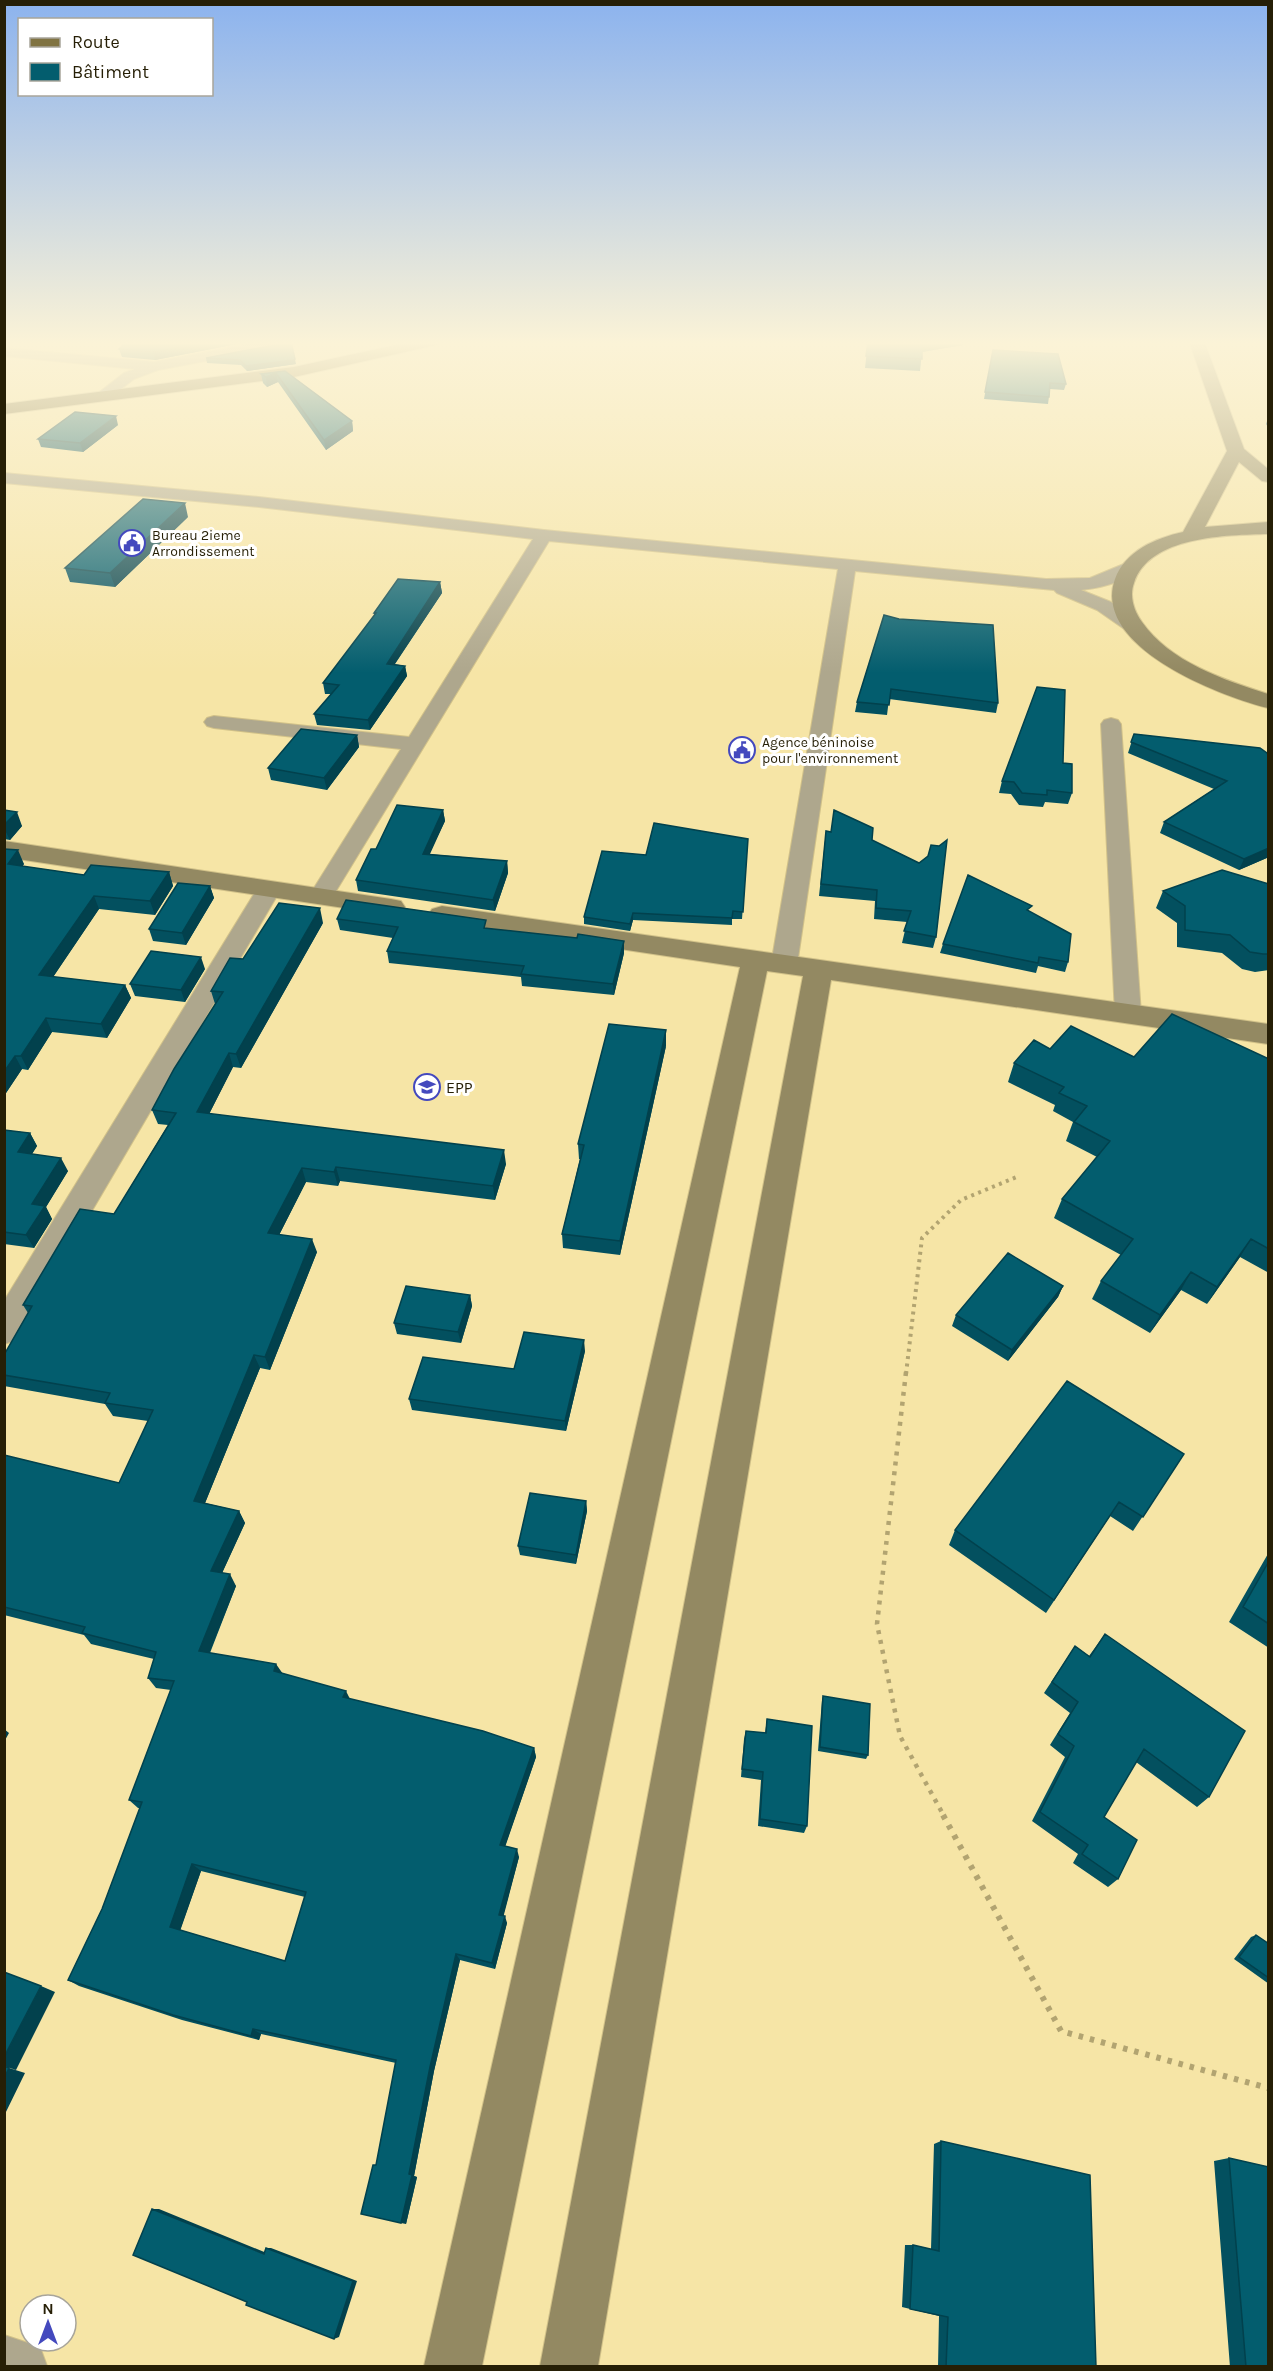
<svg xmlns="http://www.w3.org/2000/svg" width="1273" height="2371" viewBox="0 0 1273 2371" font-family="Karla,sans-serif">
	<style>
		.lines { fill: none; stroke-linecap: round; stroke-linejoin: round }
		.street-casing { stroke: #d1c189; stroke-width: 2 }
		.secondary-casing { stroke: #d1c189; stroke-width: 2 }
		.primary-casing { stroke: #d1c189; stroke-width: 2 }
		.path-far2 { stroke: #b2a471; stroke-width: 4; stroke-dasharray: 3 4.5; stroke-linecap: butt }
		.path-far1 { stroke: #b2a471; stroke-width: 4.5; stroke-dasharray: 4 6; stroke-linecap: butt }
		.path { stroke: #b2a471; stroke-width: 6; stroke-dasharray: 4.5 7; stroke-linecap: butt }
		.street { fill: #aea78d; fill-rule: evenodd }
		.secondary { fill: #938962; fill-rule: evenodd }
		.primary { fill: #807342; fill-rule: evenodd }
		.wall { fill: #03505f; fill-rule: evenodd }
		.shaded-wall { fill: #02414d }
		.building { fill: #035d6e; stroke: #02414d; stroke-width: 1.5; fill-rule: evenodd }
		.labels { text-anchor: middle; stroke-width: 6; stroke-linejoin: round; paint-order: stroke }
		.far-poi-label { font-size: 14px; fill: #261f06; stroke: #fff; text-anchor: start }
		.poi-label { font-size: 16px; fill: #261f06; stroke: #fff; text-anchor: start }
	</style>
	<rect width="100%" height="100%" fill="#f6e5a6"/>
	<g class="lines">
		<defs>
			<path id="street" d="M 267,341 L 297,341 L 291,345 L 158,370 L 134,379 L 107,400 L 97,400 L 95,397 L 97,394 L 124,373 L 135,369 L 4,356 L 4,348 L 154,362 Z
				M 4,473 L 259,497 L 544,530 L 1046,579 L 1090,578 L 1131,561 L 1137,562 L 1140,566 C 1128,582 1100,588 1081,590 L 1111,602 L 1147,629 L 1144,633 L 1130,633 L 1097,610 L 1057,593 L 1054,590 L 855,571 L 797,965 L 793,971 L 784,973 L 775,971 L 771,965 L 838,569 L 549,541 L 333,896 L 330,901 L 321,904 L 312,901 L 309,896 L 401,749 L 214,728 L 207,726 L 204,722 L 207,718 L 214,716 L 409,737 L 533,539 L 259,507 L 4,483 Z
				M 1111,718 L 1118,720 L 1121,724 L 1141,1014 L 1137,1020 L 1128,1023 L 1119,1020 L 1115,1014 L 1101,724 L 1104,720 Z
				M 269,882 L 278,884 L 281,889 L 16,1340 L 4,1344 L 4,1301 L 257,889 L 260,884 Z
				M 4,2335 L 40,2347 L 47,2366 L 4,2366 Z"/>
			<path id="secondary" d="M 1189,341 L 1204,341 L 1244,449 L 1268,469 L 1268,482 L 1262,481 L 1239,462 L 1205,527 L 1268,522 L 1268,534 C 1227,535 1149,536 1134,583 C 1129,596 1134,611 1142,622 C 1170,662 1224,680 1268,694 L 1268,708 C 1220,696 1091,647 1115,579 C 1125,551 1156,538 1183,532 L 1227,451 Z
				M 4,841 L 391,899 L 401,901 L 405,907 L 401,913 L 391,915 L 4,857 Z
				M 442,906 L 1268,1024 L 1268,1044 L 831,980 L 598,2366 L 540,2366 L 803,976 L 767,971 L 482,2366 L 424,2366 L 740,967 L 432,921 L 428,915 L 432,909 Z"/>
			<path id="primary" d="M 414,341 L 443,341 L 436,345 L 294,377 L 4,414 L 4,404 L 294,367 Z"/>
		</defs>
		<!-- street casing -->
		<use href="#street" class="street-casing"/>
		<!-- secondary casing -->
		<use href="#secondary" class="secondary-casing"/>
		<!-- primary casing -->
		<use href="#primary" class="primary-casing"/>
		<!-- path-far2 -->
		<path class="path-far2" d="M 906,1374 L 922,1238 L 961,1200 L 1019,1176"/>
		<!-- path-far1 -->
		<path class="path-far1" d="M 906,1372 L 877,1624 L 900,1736 L 944,1816"/>
		<!-- path -->
		<path class="path" d="M 943,1815 L 1061,2031 L 1268,2088"/>
		<!-- street -->
		<use href="#street" class="street"/>
		<!-- secondary -->
		<use href="#secondary" class="secondary"/>
		<!-- primary -->
		<use href="#primary" class="primary"/>
	</g>
	<!-- wall -->
	<path class="wall" d="M 128,341 L 252,341 L 155,360 L 122,357 L 119,349 Z
		M 868,341 L 964,341 L 963,345 L 922,352 L 920,371 L 865,368 Z
		M 993,350 L 1066,384 L 1064,390 L 1050,389 L 1048,404 L 984,399 Z
		M 206,358 L 296,364 L 247,371 L 241,365 L 207,363 Z
		M 285,371 L 352,421 L 353,431 L 326,450 L 278,382 L 267,387 L 263,383 L 261,374 Z
		M 1269,415 L 1269,429 L 1266,424 Z
		M 118,425 L 83,452 L 41,447 L 38,439 Z
		M 188,517 L 115,587 L 70,582 L 65,568 Z
		M 440,582 L 442,593 L 395,664 L 405,666 L 407,676 L 370,730 L 317,725 L 314,714 L 331,694 L 325,694 L 323,683 L 375,616 L 374,613 Z
		M 884,615 L 998,703 L 996,713 L 889,699 L 887,715 L 855,712 L 857,702 Z
		M 1134,734 L 1269,756 L 1269,857 L 1239,870 L 1160,833 L 1164,822 L 1214,789 L 1128,753 Z
		M 357,735 L 359,747 L 327,790 L 271,780 L 268,768 Z
		M 1063,763 L 1072,793 L 1068,804 L 1045,802 L 1043,807 L 1019,805 L 1011,794 L 999,793 L 1002,781 Z
		M 4,810 L 22,826 L 10,840 L 4,839 Z
		M 443,810 L 445,821 L 429,854 L 507,861 L 508,873 L 495,911 L 358,891 L 356,880 L 376,849 Z
		M 826,831 L 872,840 L 919,863 L 936,937 L 933,948 L 902,943 L 907,922 L 874,919 L 875,901 L 819,896 Z
		M 748,839 L 742,919 L 732,919 L 732,925 L 633,920 L 630,931 L 584,924 L 584,917 L 646,855 Z
		M 4,849 L 24,864 L 22,866 L 84,875 L 169,872 L 173,886 L 155,915 L 99,909 L 53,977 L 125,985 L 131,998 L 107,1038 L 52,1032 L 28,1070 L 22,1069 L 4,1096 Z
		M 1269,884 L 1269,970 L 1255,972 L 1242,969 L 1222,953 L 1177,947 L 1177,923 L 1156,908 L 1163,891 Z
		M 210,886 L 214,898 L 186,945 L 153,941 L 149,929 Z
		M 1030,912 L 1068,962 L 1065,972 L 1038,966 L 1036,973 L 940,953 L 943,944 Z
		M 337,919 L 487,929 L 577,938 L 624,941 L 624,953 L 614,995 L 522,986 L 521,977 L 389,963 L 387,951 L 393,938 L 340,930 Z
		M 323,923 L 241,1068 L 233,1067 L 209,1114 L 506,1164 L 495,1200 L 340,1181 L 338,1186 L 306,1182 L 279,1235 L 317,1252 L 270,1370 L 260,1368 L 205,1503 L 239,1511 L 245,1523 L 222,1573 L 236,1586 L 210,1653 L 282,1673 L 349,1699 L 534,1748 L 536,1757 L 505,1846 L 519,1857 L 503,1916 L 507,1923 L 495,1969 L 460,1960 L 434,2071 L 414,2176 L 417,2177 L 406,2224 L 376,2165 L 396,2063 L 261,2034 L 259,2040 L 182,2020 L 79,1986 L 68,1980 L 102,1909 L 140,1808 L 138,1808 L 129,1800 L 171,1690 L 156,1688 L 148,1678 L 154,1659 L 91,1644 L 84,1635 L 4,1615 L 4,1455 L 119,1483 L 148,1421 L 113,1416 L 105,1404 L 4,1386 L 4,1355 L 28,1313 L 23,1305 L 114,1214 L 168,1125 L 158,1124 L 152,1110 L 215,1004 L 211,991 L 243,959 ZM 201,1871 L 305,1897 L 285,1961 L 180,1930 Z
		M 205,969 L 185,1002 L 135,996 L 130,984 Z
		M 666,1046 L 620,1255 L 563,1248 L 562,1234 L 580,1159 L 579,1159 L 578,1144 Z
		M 1050,1049 L 1134,1057 L 1269,1059 L 1269,1273 L 1240,1257 L 1207,1304 L 1181,1290 L 1150,1333 L 1092,1299 L 1101,1281 L 1121,1255 L 1054,1218 L 1062,1199 L 1097,1157 L 1066,1141 L 1073,1122 L 1053,1111 L 1055,1105 L 1008,1082 L 1014,1063 Z
		M 4,1130 L 30,1133 L 37,1146 L 32,1154 L 68,1171 L 46,1207 L 52,1219 L 34,1248 L 4,1244 Z
		M 1063,1286 L 1058,1297 L 1008,1361 L 952,1326 L 956,1315 Z
		M 470,1295 L 472,1306 L 461,1343 L 397,1334 L 394,1323 Z
		M 585,1351 L 566,1431 L 412,1410 L 409,1399 L 514,1369 Z
		M 1184,1454 L 1133,1531 L 1110,1516 L 1046,1613 L 949,1545 L 955,1530 Z
		M 586,1501 L 587,1511 L 576,1564 L 520,1555 L 518,1546 Z
		M 1269,1552 L 1269,1648 L 1229,1622 Z
		M 1105,1634 L 1209,1797 L 1197,1807 L 1136,1762 L 1104,1817 L 1118,1879 L 1108,1887 L 1073,1863 L 1078,1854 L 1032,1821 L 1065,1757 L 1050,1745 L 1070,1713 L 1044,1693 L 1075,1646 L 1089,1656 Z
		M 823,1696 L 868,1755 L 866,1759 L 818,1751 L 822,1700 Z
		M 767,1719 L 807,1826 L 804,1833 L 758,1826 L 761,1780 L 741,1777 L 744,1739 L 746,1731 L 765,1733 Z
		M 1256,1935 L 1269,1944 L 1269,1984 L 1234,1959 L 1251,1937 Z
		M 941,2141 L 1096,2367 L 938,2367 L 939,2316 L 902,2307 L 905,2245 L 913,2245 L 931,2249 L 934,2144 Z
		M 1229,2158 L 1269,2367 L 1230,2367 L 1214,2161 Z"/>
	<!-- shaded-wall -->
	<path class="shaded-wall" d="M 210,341 L 252,341 L 155,360 L 153,352 Z
		M 922,341 L 964,341 L 963,345 L 921,352 Z
		M 295,359 L 296,364 L 247,371 L 246,366 Z
		M 276,373 L 278,382 L 267,387 L 266,377 Z
		M 116,416 L 118,425 L 83,452 L 80,443 Z
		M 352,421 L 353,431 L 326,450 L 324,440 Z
		M 185,503 L 188,517 L 115,587 L 110,573 Z
		M 440,582 L 442,593 L 388,674 L 387,664 Z
		M 405,666 L 407,676 L 370,730 L 368,720 Z
		M 357,735 L 359,747 L 327,790 L 324,778 Z
		M 443,810 L 445,821 L 425,865 L 423,854 Z
		M 17,812 L 22,826 L 10,840 L 4,828 L 4,825 Z
		M 1269,848 L 1269,857 L 1239,870 L 1244,859 Z
		M 18,850 L 24,864 L 14,878 L 8,864 Z
		M 507,861 L 508,873 L 495,911 L 493,900 Z
		M 169,872 L 173,886 L 155,915 L 150,901 Z
		M 210,886 L 214,898 L 186,945 L 182,933 Z
		M 94,896 L 99,909 L 45,989 L 39,975 Z
		M 320,908 L 323,923 L 241,1068 L 236,1054 Z
		M 633,913 L 633,920 L 630,931 L 630,924 Z
		M 624,941 L 624,953 L 614,995 L 613,984 Z
		M 201,957 L 205,969 L 185,1002 L 181,990 Z
		M 125,985 L 131,998 L 107,1038 L 101,1024 Z
		M 46,1018 L 52,1032 L 28,1070 L 21,1056 Z
		M 666,1030 L 666,1046 L 620,1255 L 620,1241 Z
		M 229,1053 L 233,1067 L 203,1126 L 197,1112 Z
		M 15,1056 L 22,1069 L 4,1096 L 4,1072 Z
		M 30,1133 L 37,1146 L 25,1165 L 18,1152 Z
		M 504,1150 L 506,1164 L 495,1200 L 493,1186 Z
		M 61,1158 L 68,1171 L 46,1207 L 52,1219 L 34,1248 L 26,1235 L 32,1204 Z
		M 336,1167 L 340,1181 L 338,1186 L 334,1172 Z
		M 302,1168 L 306,1182 L 273,1247 L 268,1233 Z
		M 312,1239 L 317,1252 L 270,1370 L 265,1357 Z
		M 1251,1239 L 1240,1257 L 1207,1304 L 1217,1287 Z
		M 1191,1272 L 1181,1290 L 1150,1333 L 1160,1315 Z
		M 1063,1286 L 1058,1297 L 1008,1361 L 1012,1350 Z
		M 470,1295 L 472,1306 L 461,1343 L 458,1332 Z
		M 584,1340 L 585,1351 L 566,1431 L 565,1421 Z
		M 254,1355 L 260,1368 L 201,1513 L 194,1501 Z
		M 586,1501 L 587,1511 L 576,1564 L 576,1555 Z
		M 239,1511 L 245,1523 L 218,1582 L 211,1571 Z
		M 230,1574 L 236,1586 L 206,1661 L 199,1651 Z
		M 276,1664 L 283,1674 L 274,1671 Z
		M 346,1691 L 351,1701 L 343,1697 Z
		M 4,1729 L 9,1733 L 4,1742 Z
		M 534,1748 L 536,1757 L 503,1853 L 500,1845 Z
		M 517,1849 L 519,1857 L 502,1922 L 499,1915 Z
		M 192,1864 L 201,1871 L 179,1934 L 170,1927 Z
		M 505,1916 L 507,1923 L 495,1969 L 492,1963 Z
		M 456,1954 L 460,1960 L 434,2071 L 414,2176 L 417,2177 L 406,2224 L 401,2223 L 409,2174 L 430,2067 Z
		M 41,1986 L 55,1992 L 16,2070 L 4,2066 L 4,2057 Z
		M 253,2029 L 261,2034 L 259,2040 L 251,2036 Z
		M 9,2068 L 25,2073 L 4,2116 L 4,2078 Z
		M 152,2209 L 159,2209 L 269,2254 L 264,2254 Z
		M 266,2248 L 271,2248 L 357,2281 L 339,2337 L 334,2339 Z"/>
	<!-- building -->
	<path class="building" d="M 128,341 L 210,341 L 153,352 L 119,349 Z
		M 868,341 L 922,341 L 922,359 L 866,356 Z
		M 291,342 L 295,359 L 293,360 L 246,366 L 240,360 L 206,358 Z
		M 993,350 L 1058,354 L 1066,384 L 1050,383 L 1049,397 L 985,392 Z
		M 285,371 L 352,421 L 324,440 L 276,373 L 266,377 L 261,374 Z
		M 75,412 L 116,416 L 80,443 L 38,439 Z
		M 143,499 L 185,503 L 110,573 L 65,568 Z
		M 398,579 L 440,582 L 387,664 L 405,666 L 368,720 L 314,714 L 339,685 L 323,683 L 376,613 L 374,613 Z
		M 884,615 L 899,619 L 993,625 L 998,703 L 891,689 L 889,705 L 857,702 Z
		M 1037,687 L 1065,690 L 1063,763 L 1072,764 L 1072,793 L 1047,790 L 1047,795 L 1022,793 L 1014,782 L 1002,781 Z
		M 301,729 L 357,735 L 324,778 L 268,768 Z
		M 1134,734 L 1260,748 L 1267,753 L 1269,756 L 1269,848 L 1244,859 L 1164,822 L 1227,781 L 1131,742 Z
		M 397,805 L 443,810 L 423,854 L 507,861 L 493,900 L 356,880 L 371,849 L 376,849 Z
		M 4,810 L 17,812 L 4,825 Z
		M 834,810 L 873,828 L 872,840 L 919,863 L 928,856 L 931,845 L 939,846 L 947,840 L 936,937 L 904,931 L 911,911 L 876,908 L 877,890 L 821,884 L 826,831 L 831,832 Z
		M 654,823 L 748,839 L 743,912 L 733,911 L 732,918 L 633,913 L 630,924 L 584,917 L 602,851 L 646,855 Z
		M 4,849 L 18,850 L 8,864 L 84,875 L 91,865 L 169,872 L 150,901 L 94,896 L 39,975 L 125,985 L 101,1024 L 46,1018 L 21,1056 L 15,1056 L 4,1072 Z
		M 1222,870 L 1269,884 L 1269,954 L 1263,954 L 1250,952 L 1230,935 L 1185,930 L 1185,906 L 1163,891 Z
		M 968,875 L 1032,906 L 1027,910 L 1071,934 L 1068,962 L 1039,957 L 1038,963 L 943,944 Z
		M 178,883 L 210,886 L 182,933 L 149,929 Z
		M 346,900 L 486,920 L 484,928 L 577,938 L 578,934 L 624,941 L 613,984 L 521,974 L 524,966 L 387,951 L 398,927 L 337,919 Z
		M 279,903 L 320,908 L 236,1054 L 229,1053 L 197,1112 L 504,1150 L 493,1186 L 336,1167 L 334,1172 L 302,1168 L 268,1233 L 312,1239 L 265,1357 L 254,1355 L 194,1501 L 239,1511 L 211,1571 L 230,1574 L 199,1651 L 276,1664 L 274,1671 L 346,1691 L 343,1697 L 483,1731 L 534,1748 L 500,1845 L 517,1849 L 499,1915 L 505,1916 L 492,1963 L 456,1954 L 430,2067 L 409,2174 L 412,2175 L 401,2223 L 361,2214 L 373,2165 L 376,2165 L 396,2060 L 253,2029 L 251,2036 L 173,2015 L 68,1980 L 102,1909 L 142,1802 L 129,1800 L 174,1681 L 148,1678 L 156,1652 L 82,1633 L 85,1627 L 4,1607 L 4,1455 L 119,1483 L 153,1410 L 105,1403 L 110,1393 L 4,1375 L 4,1355 L 32,1306 L 23,1305 L 80,1209 L 114,1214 L 176,1113 L 152,1110 L 174,1069 L 223,992 L 211,991 L 230,958 L 243,959 ZM 192,1864 L 306,1892 L 285,1961 L 170,1927 Z
		M 151,951 L 201,957 L 181,990 L 130,984 Z
		M 1172,1014 L 1269,1059 L 1269,1249 L 1251,1239 L 1217,1287 L 1191,1272 L 1160,1315 L 1101,1281 L 1133,1239 L 1062,1199 L 1110,1141 L 1074,1122 L 1087,1106 L 1059,1093 L 1064,1087 L 1014,1063 L 1034,1040 L 1050,1049 L 1071,1026 L 1134,1057 Z
		M 609,1024 L 666,1030 L 620,1241 L 562,1234 L 584,1145 L 578,1144 Z
		M 4,1130 L 30,1133 L 18,1152 L 61,1158 L 32,1204 L 45,1206 L 26,1235 L 4,1232 Z
		M 1008,1253 L 1063,1286 L 1012,1350 L 956,1315 Z
		M 406,1286 L 470,1295 L 458,1332 L 394,1323 Z
		M 524,1332 L 584,1340 L 565,1421 L 409,1399 L 423,1357 L 514,1369 Z
		M 1067,1381 L 1184,1454 L 1143,1517 L 1119,1502 L 1054,1600 L 955,1530 Z
		M 530,1493 L 586,1501 L 576,1555 L 518,1546 Z
		M 1269,1561 L 1269,1624 L 1243,1607 Z
		M 1105,1634 L 1245,1731 L 1209,1797 L 1144,1749 L 1104,1817 L 1137,1840 L 1118,1879 L 1082,1854 L 1088,1845 L 1040,1812 L 1074,1746 L 1058,1734 L 1078,1702 L 1052,1682 L 1075,1646 L 1090,1657 Z
		M 823,1696 L 870,1704 L 868,1755 L 820,1747 Z
		M 767,1719 L 812,1726 L 807,1826 L 760,1819 L 763,1772 L 742,1769 L 746,1731 L 766,1733 Z
		M 1256,1935 L 1269,1944 L 1269,1978 L 1239,1957 Z
		M 4,1972 L 41,1986 L 4,2057 Z
		M 4,2066 L 9,2068 L 4,2078 Z
		M 941,2141 L 1090,2175 L 1096,2367 L 946,2367 L 948,2317 L 910,2309 L 913,2245 L 939,2251 Z
		M 1229,2158 L 1269,2167 L 1269,2367 L 1246,2367 Z
		M 152,2209 L 264,2254 L 266,2248 L 353,2281 L 334,2339 L 246,2305 L 247,2302 L 133,2255 Z"/>
	<!-- sky -->
	<linearGradient id="sky" x2="0" y2="1"><stop stop-color="#8cb3ee"/><stop offset="0.51" stop-color="#fbf3d7"/><stop offset="1" stop-color="#fbf3d7" stop-opacity="0"/></linearGradient>
	<rect width="1273" height="673" fill="url(#sky)"/>
	<!-- icons -->
	<defs>
		<symbol id="civic-ring" viewBox="-11 -11 22 22"><circle r="9.5" fill="#fff" stroke="#4449be" stroke-width="1.5"/><path d="M-.6-6.5H3V-4.5H.6V-3L4-1V1h2V6H-6V1h2V-1L-.6-3ZM-1.2 2.5V6h2.4V2.5Z" fill="#4449be"/></symbol>
		<symbol id="school-ring" viewBox="-11 -11 22 22"><circle r="9.5" fill="#fff" stroke="#4449be" stroke-width="1.5"/><path d="M0-5L7-2L0 1L-7-2ZM-4 1L0 2.5L4 1V4Q0 6-4 4Z" fill="#4449be"/></symbol>
	</defs>
	<g fill-rule="evenodd">
		<use href="#civic-ring" x="117" y="528" width="30" height="30"/>
		<use href="#civic-ring" x="727" y="735" width="30" height="30"/>
		<use href="#school-ring" x="412" y="1072" width="30" height="30"/>
	</g>
	<g class="labels">
		<!-- far-poi labels -->
		<g class="far-poi-label">
			<text x="152" y="540">Bureau 2ieme<tspan x="152" dy="16">Arrondissement</tspan></text>
			<text x="762" y="747">Agence béninoise<tspan x="762" dy="16">pour l'environnement</tspan></text>
		</g>
		<!-- poi labels -->
		<g class="poi-label">
			<text x="446" y="1093">EPP</text>
		</g>
	</g>
	<!-- border -->
	<rect width="1273" height="2371" fill="none" stroke="#261f06" stroke-width="12"/>
	<!-- legend -->
	<rect x="18" y="18" width="195" height="78" fill="#ffffff" stroke="#a8a59b" stroke-width="1.5"/>
	<rect x="30" y="38" width="30" height="9" fill="#807342" stroke="#a8a59b" stroke-width="1.5"/>
	<text x="72" y="48" font-size="18" fill="#261f06">Route</text>
	<rect x="30" y="63" width="30" height="18" fill="#035d6e" stroke="#a8a59b" stroke-width="1.5"/>
	<text x="72" y="78" font-size="18" fill="#261f06">Bâtiment</text>
	<!-- north arrow -->
	<g transform="translate(48 2323)"><circle r="28" fill="#ffffff" stroke="#a8a59b" stroke-width="1.5"/>
	<path d="M0-4.5L10 22L0 15L-10 22Z" fill="#4449be"/>
	<text y="-9" font-size="16" font-weight="bold" text-anchor="middle" fill="#261f06">N</text>
	</g>
</svg>
